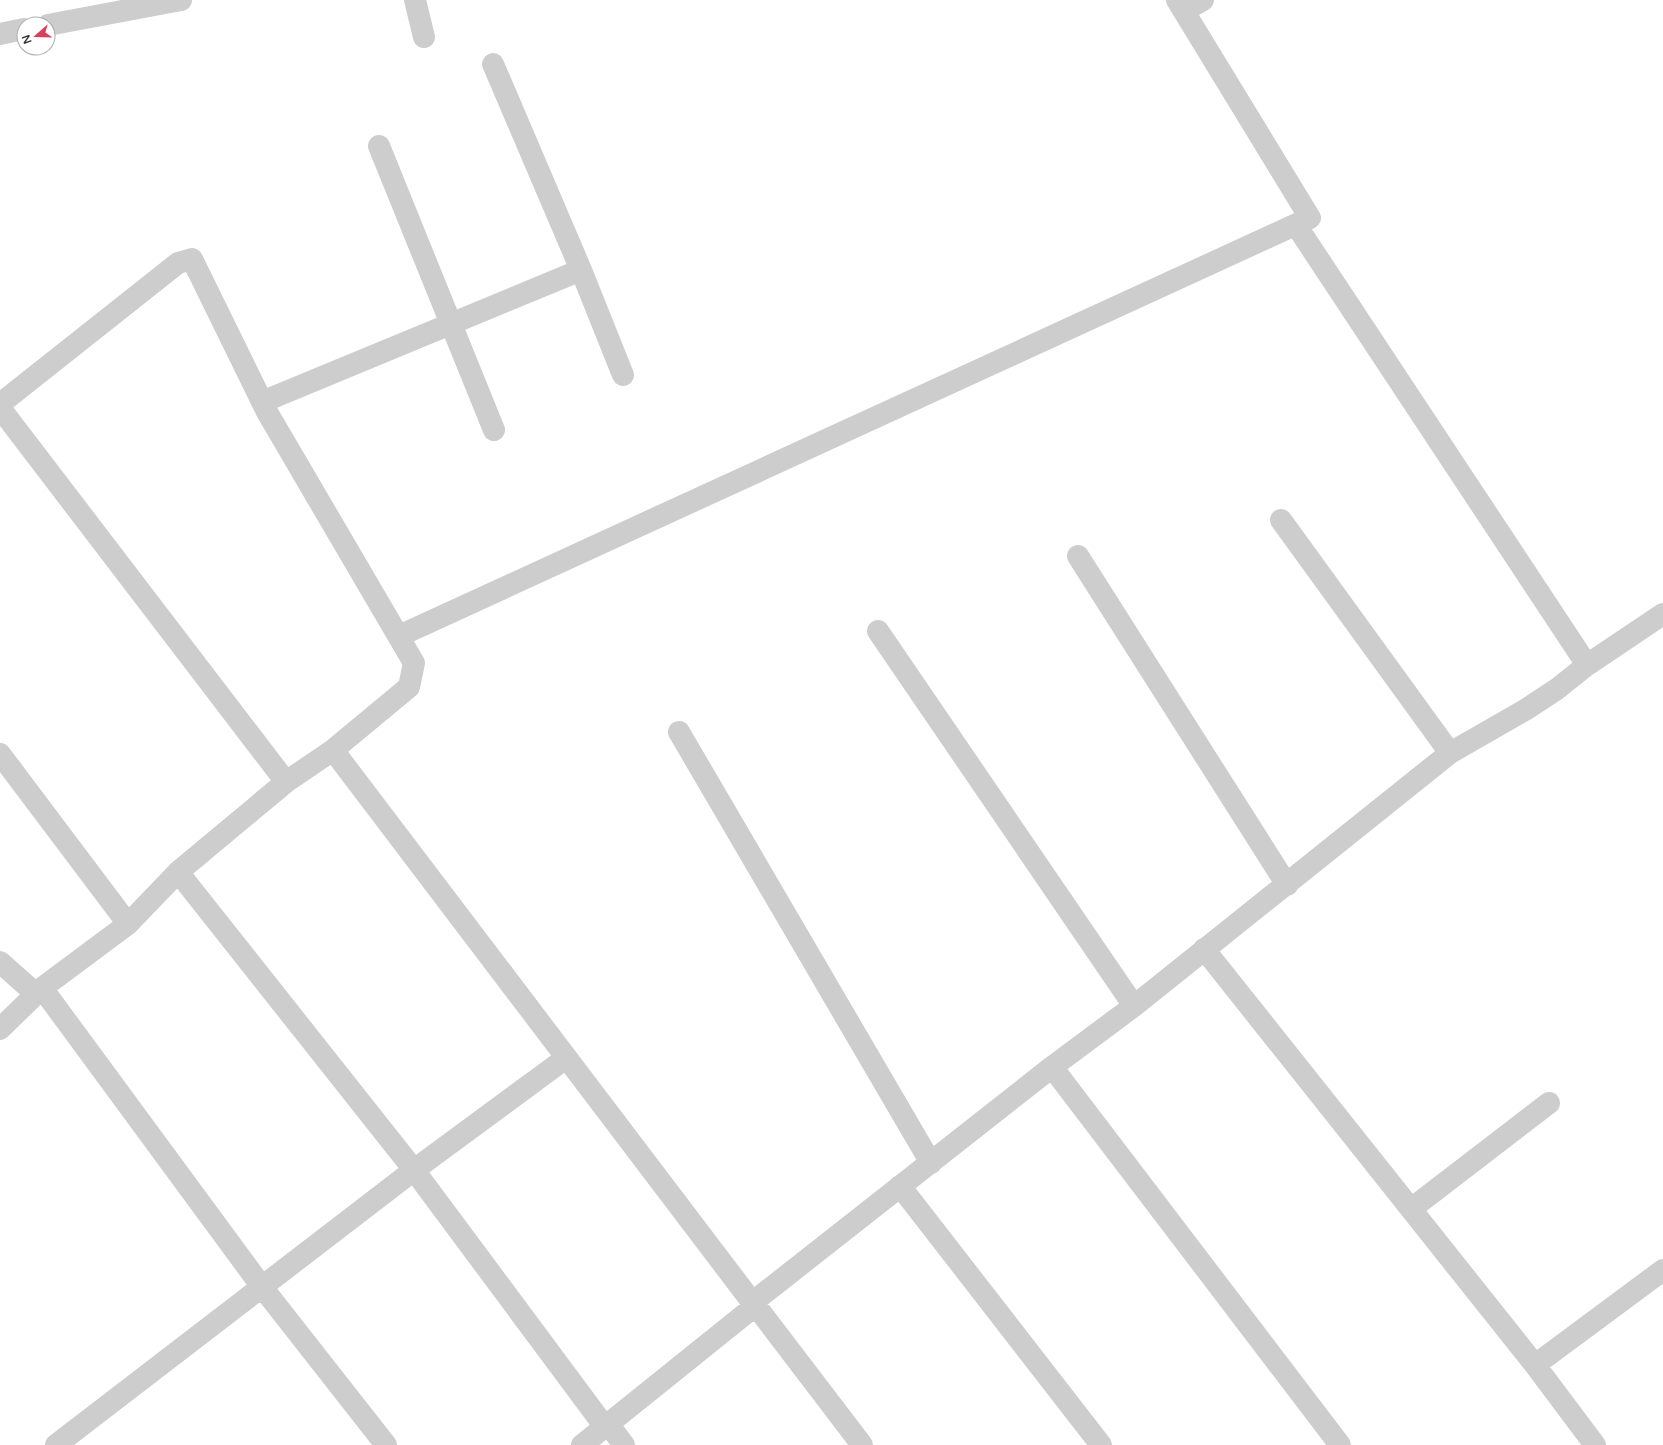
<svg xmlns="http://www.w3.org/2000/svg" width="1663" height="1445" viewBox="0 0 1663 1445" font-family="'Varela Round',sans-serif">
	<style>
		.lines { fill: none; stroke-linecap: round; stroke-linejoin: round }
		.minor { stroke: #cdcdcd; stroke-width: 22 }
	</style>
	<rect width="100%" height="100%" fill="#fff"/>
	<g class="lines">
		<!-- minor -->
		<path class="minor" d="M 415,0 L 424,37
			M 1184,11 L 1203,0
			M 48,25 L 181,0
			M 0,34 L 24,29
			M 493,64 L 581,270 L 623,375
			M 379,146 L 494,430
			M 1296,225 L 1587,665
			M 262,402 L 581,270
			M 0,404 L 178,263 L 192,259 L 267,412 L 414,663 L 409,687 L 333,750 L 286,782 L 178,872 L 128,924 L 42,988 L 0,1029
			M 0,408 L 286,782
			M 1281,520 L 1450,753
			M 1078,556 L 1287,885
			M 878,631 L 1134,1006
			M 399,636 L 1310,218 L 1177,0
			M 679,732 L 931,1163
			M 333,750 L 755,1306
			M 0,754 L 128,924
			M 178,872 L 414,1170 L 605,1427
			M 1204,949 L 1535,1365 L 1595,1445
			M 0,962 L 36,994
			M 42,988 L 262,1287 L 386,1445
			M 1052,1067 L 1340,1445
			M 900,1186 L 1101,1445
			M 1411,1209 L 1549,1103
			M 753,1302 L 862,1445
			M 1535,1365 L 1663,1270
			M 608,1424 L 624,1445
			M 56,1445 L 414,1170 L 566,1058
			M 582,1445 L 755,1306 L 753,1302 L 1052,1067 L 1134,1006 L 1450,753 L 1525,710 L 1557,689 L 1587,665 L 1663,614"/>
	</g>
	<!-- north arrow -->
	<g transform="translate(36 36) rotate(250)"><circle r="19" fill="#ffffff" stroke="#acacac"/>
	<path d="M0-3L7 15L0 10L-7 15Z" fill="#d9405d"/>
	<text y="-6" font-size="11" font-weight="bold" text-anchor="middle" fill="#303030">N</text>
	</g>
</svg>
